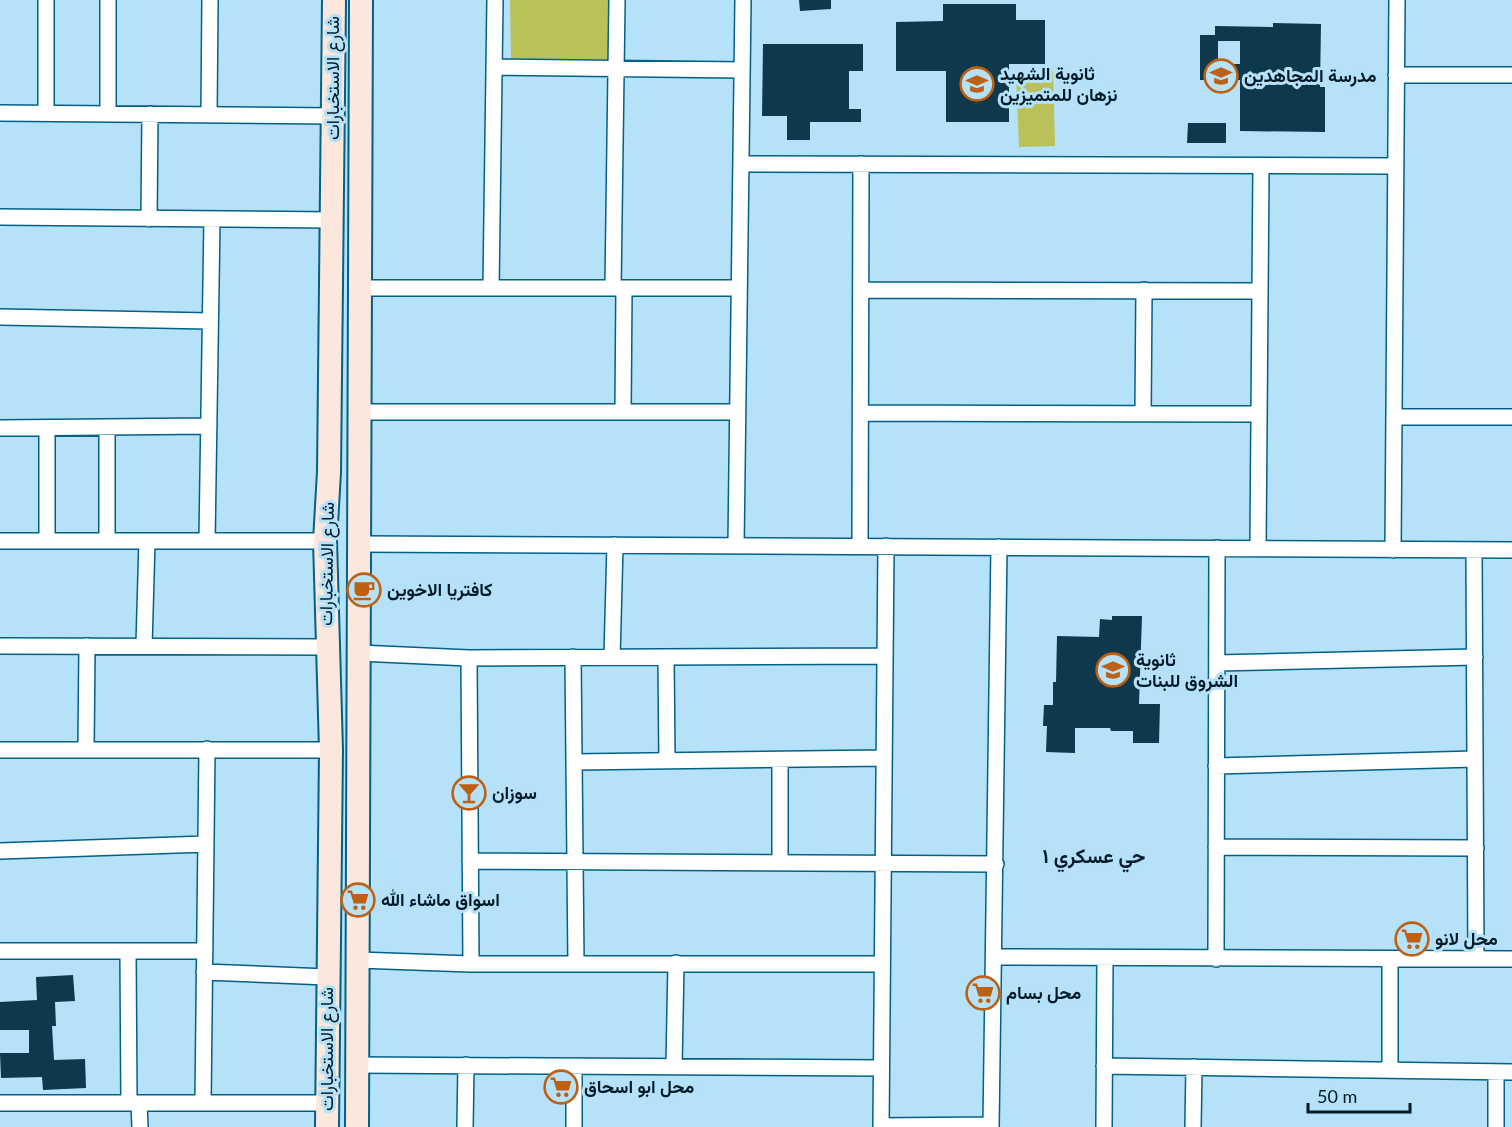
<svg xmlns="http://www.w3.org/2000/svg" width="1512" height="1127" viewBox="0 0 1512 1127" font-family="Lato,Vazirmatn,sans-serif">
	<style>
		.green { fill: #bac05a }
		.building { fill: #0e384b; fill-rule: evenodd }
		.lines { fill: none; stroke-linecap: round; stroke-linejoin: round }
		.street-casing { stroke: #026184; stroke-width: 18 }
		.secondary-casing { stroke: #026184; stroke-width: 26 }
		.street { stroke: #fff; stroke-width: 15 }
		.secondary { stroke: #fbe7db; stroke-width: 22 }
		.labels { text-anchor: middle; stroke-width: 6; stroke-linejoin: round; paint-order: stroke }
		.poi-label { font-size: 18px; font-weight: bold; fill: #001a28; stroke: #b5e1f9; text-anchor: start }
		.street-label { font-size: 18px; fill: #001a28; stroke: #b5e1f9 }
		.neighbourhood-label { font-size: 20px; font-weight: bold; fill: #001a28; stroke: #b5e1f9 }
	</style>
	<rect width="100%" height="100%" fill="#b5e1f9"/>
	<!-- green -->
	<path class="green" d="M 510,0 L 614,0 L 615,62 L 511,61 Z
		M 1053,71 L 1055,146 L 1019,147 L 1016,73 Z"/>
	<!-- building -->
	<path class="building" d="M 799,0 L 831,0 L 831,9 L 800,11 Z
		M 943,4 L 1016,4 L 1016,20 L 1045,20 L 1045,64 L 1009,64 L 1009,122 L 946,122 L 946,71 L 896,71 L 896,22 L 943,21 Z
		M 1273,23 L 1321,24 L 1320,87 L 1325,87 L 1325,132 L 1240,131 L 1240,80 L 1200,80 L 1200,35 L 1215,35 L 1215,26 L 1273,27 ZM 1218,41 L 1240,41 L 1240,64 L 1218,64 Z
		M 763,44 L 863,44 L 863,71 L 849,71 L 849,109 L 861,109 L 861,122 L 810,122 L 810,140 L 787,140 L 787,116 L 762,116 Z
		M 1188,123 L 1226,123 L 1226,143 L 1187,143 Z
		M 1112,616 L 1142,616 L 1139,704 L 1160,704 L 1159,743 L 1133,743 L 1133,731 L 1111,731 L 1110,728 L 1075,728 L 1075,753 L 1046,752 L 1047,726 L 1043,726 L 1044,705 L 1053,705 L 1053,682 L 1056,682 L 1057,636 L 1099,637 L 1100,619 L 1112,620 Z
		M 73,975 L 75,1001 L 55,1002 L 56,1026 L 52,1026 L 54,1060 L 85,1059 L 86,1088 L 43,1090 L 42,1077 L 1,1078 L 0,1053 L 29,1053 L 29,1030 L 0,1030 L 0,1002 L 37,1000 L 36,977 Z"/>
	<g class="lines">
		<defs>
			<path id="street" d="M 108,0 L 108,114
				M 494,67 L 742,70
				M 1396,75 L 1512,75
				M 0,113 L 333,116
				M 46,113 L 46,0
				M 209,114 L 210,0
				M 741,164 L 1396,166
				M 0,217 L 332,220
				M 149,219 L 150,114
				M 359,288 L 739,288
				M 491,288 L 495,0
				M 613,288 L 617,0
				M 861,290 L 1260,291
				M 0,317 L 210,321
				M 359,412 L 737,412
				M 623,412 L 624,288
				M 861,413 L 1259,414
				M 1143,414 L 1144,290
				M 1394,417 L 1512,417
				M 0,428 L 209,426
				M 47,428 L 47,541
				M 0,541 L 325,541
				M 107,541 L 107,427
				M 207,541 L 212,219
				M 359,544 L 1512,550
				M 736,546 L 743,0
				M 860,546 L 861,164
				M 1258,547 L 1261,167
				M 1393,550 L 1397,0
				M 1474,550 L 1476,959
				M 0,646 L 327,647
				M 144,646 L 147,541
				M 359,653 L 469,658 L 884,656
				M 573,657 L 576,964
				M 612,657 L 615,545
				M 666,657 L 667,761
				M 469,658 L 471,964
				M 1217,663 L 1475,657
				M 86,749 L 87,646
				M 0,750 L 331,750
				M 780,760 L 780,863
				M 574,762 L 884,758
				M 1216,766 L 1475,759
				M 1216,847 L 1476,848
				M 0,851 L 206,844
				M 470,861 L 996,864
				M 0,951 L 205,951
				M 128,951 L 129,1103
				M 995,957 L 1512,959
				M 1216,959 L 1217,548
				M 358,960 L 471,964 L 882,964
				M 204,972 L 327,977
				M 357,1065 L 881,1068
				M 1104,1066 L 1512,1072
				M 674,1067 L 676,963
				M 1390,1070 L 1390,959
				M 1496,1072 L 1496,1127
				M 0,1103 L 326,1103
				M 139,1103 L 140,1127
				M 203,1103 L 207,749
				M 881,1126 L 991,1125
				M 465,1127 L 466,1065
				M 574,1127 L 574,1066
				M 881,1127 L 886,546
				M 991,1127 L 999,547
				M 1104,1127 L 1105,958
				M 1193,1127 L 1194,1067"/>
			<path id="secondary" d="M 327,1127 L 331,750 L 325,541 L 329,472 L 334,0
				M 357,1127 L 361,0"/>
		</defs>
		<!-- street casing -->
		<use href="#street" class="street-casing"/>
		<!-- secondary casing -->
		<use href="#secondary" class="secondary-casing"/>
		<!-- street -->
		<use href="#street" class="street"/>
		<!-- secondary -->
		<use href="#secondary" class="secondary"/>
	</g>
	<!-- icons -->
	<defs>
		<symbol id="school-ring" viewBox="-11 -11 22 22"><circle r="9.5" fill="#b5e1f9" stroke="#be6014" stroke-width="1.5"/><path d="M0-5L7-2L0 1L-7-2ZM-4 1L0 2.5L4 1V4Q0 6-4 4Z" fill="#be6014"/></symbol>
		<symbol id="cafe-ring" viewBox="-11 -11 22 22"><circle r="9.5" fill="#b5e1f9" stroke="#be6014" stroke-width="1.5"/><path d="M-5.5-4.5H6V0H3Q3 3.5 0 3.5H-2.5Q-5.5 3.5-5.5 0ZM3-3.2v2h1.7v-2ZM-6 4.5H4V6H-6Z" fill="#be6014"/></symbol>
		<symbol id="bar-ring" viewBox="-11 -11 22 22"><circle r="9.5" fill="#b5e1f9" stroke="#be6014" stroke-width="1.5"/><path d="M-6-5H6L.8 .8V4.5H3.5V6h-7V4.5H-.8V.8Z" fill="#be6014"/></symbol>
		<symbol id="supermarket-ring" viewBox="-11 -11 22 22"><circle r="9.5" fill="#b5e1f9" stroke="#be6014" stroke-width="1.5"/><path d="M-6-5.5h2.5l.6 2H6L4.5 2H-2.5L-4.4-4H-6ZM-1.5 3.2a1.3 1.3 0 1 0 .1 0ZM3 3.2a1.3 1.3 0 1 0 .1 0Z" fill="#be6014"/></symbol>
	</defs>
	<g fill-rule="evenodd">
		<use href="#school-ring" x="1202" y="57" width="38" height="38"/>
		<use href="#school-ring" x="958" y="65" width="38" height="38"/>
		<use href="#cafe-ring" x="345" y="571" width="38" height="38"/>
		<use href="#school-ring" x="1094" y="651" width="38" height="38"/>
		<use href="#bar-ring" x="450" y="774" width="38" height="38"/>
		<use href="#supermarket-ring" x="339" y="881" width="38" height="38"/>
		<use href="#supermarket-ring" x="1393" y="920" width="38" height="38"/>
		<use href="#supermarket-ring" x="964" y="974" width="38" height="38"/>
		<use href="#supermarket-ring" x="542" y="1068" width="38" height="38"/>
	</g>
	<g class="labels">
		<!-- poi labels -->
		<g class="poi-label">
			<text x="1000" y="80">ثانوية الشهيد<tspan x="1000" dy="21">نزهان للمتميزين</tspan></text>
			<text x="1244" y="82">مدرسة المجاهدين</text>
			<text x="387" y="596">كافتريا الاخوين</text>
			<text x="1136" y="666">ثانوية<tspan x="1136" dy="21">الشروق للبنات</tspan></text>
			<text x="492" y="799">سوزان</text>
			<text x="381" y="906">اسواق ماشاء الله</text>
			<text x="1435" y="945">محل لانو</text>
			<text x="1006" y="999">محل بسام</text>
			<text x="584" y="1093">محل ابو اسحاق</text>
		</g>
		<!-- street labels -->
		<g class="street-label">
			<text transform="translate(333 78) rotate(-90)" y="6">شارع الاستخبارات</text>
			<text transform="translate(327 564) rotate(-89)" y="6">شارع الاستخبارات</text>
			<text transform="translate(327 1049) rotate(-90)" y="6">شارع الاستخبارات</text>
		</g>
		<!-- neighbourhood labels -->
		<g class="neighbourhood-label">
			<text x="1094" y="863">حي عسكري ١</text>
		</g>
	</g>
	<!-- scale -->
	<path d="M1308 1103v9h102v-9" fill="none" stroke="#001a28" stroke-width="3"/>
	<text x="1317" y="1103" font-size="18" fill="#001a28" stroke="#b5e1f9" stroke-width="4.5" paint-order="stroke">50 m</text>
</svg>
